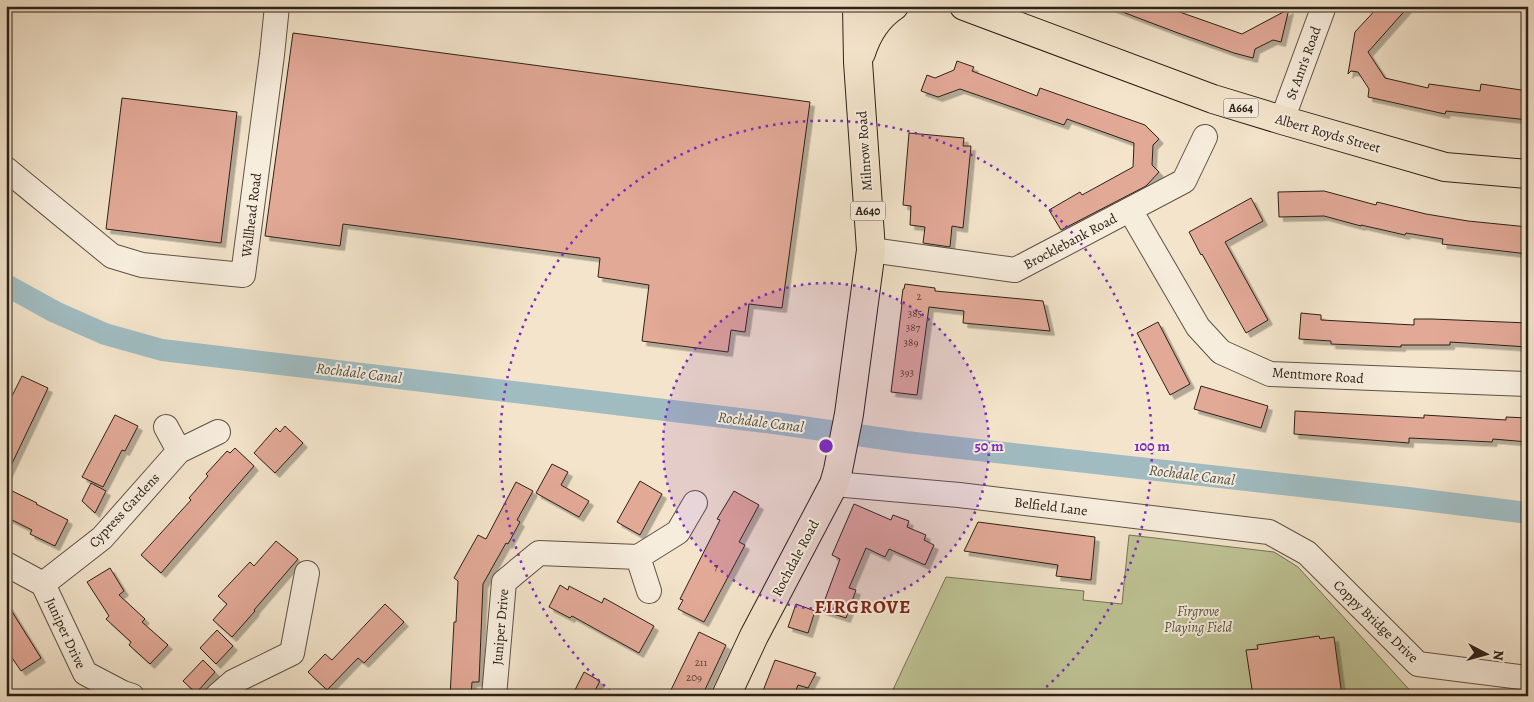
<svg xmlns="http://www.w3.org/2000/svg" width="1534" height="702" viewBox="0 0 1534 702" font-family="Alegreya,serif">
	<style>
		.green { fill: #bec395; stroke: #757256 }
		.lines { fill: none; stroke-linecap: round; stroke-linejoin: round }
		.canal { stroke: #a0bcc1; stroke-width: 22 }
		.building { fill: #e2a997; stroke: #2c2118; filter: url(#shadow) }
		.minor-casing { stroke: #5e5245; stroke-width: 26 }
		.primary-casing { stroke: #2c2118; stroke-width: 30 }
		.minor { stroke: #f7eddd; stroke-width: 24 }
		.primary { stroke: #f3e4cb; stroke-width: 28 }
		.ring { fill: none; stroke: #7b2cbf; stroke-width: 2.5; stroke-dasharray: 2.5 5 }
		.labels { text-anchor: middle; stroke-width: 4; stroke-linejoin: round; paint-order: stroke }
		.number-label { font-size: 11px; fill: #5a4338 }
		.shield { fill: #f7eddd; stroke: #695e53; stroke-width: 1 }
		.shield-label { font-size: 12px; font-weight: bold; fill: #2c2118 }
		.street-label { font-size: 14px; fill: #2c2118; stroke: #f7eddd }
		.park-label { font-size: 14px; font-style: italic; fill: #58523e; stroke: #f7eddd }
		.water-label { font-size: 15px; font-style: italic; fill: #4f504b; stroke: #f7eddd }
		.district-label { font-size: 19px; font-weight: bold; letter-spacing: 1px; fill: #7a1f14; stroke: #f7eddd }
		.centre { fill: #7b2cbf; stroke: #f7eddd; stroke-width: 2.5 }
		.ring-label { font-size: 15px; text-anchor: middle; font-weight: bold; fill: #7b2cbf; stroke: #f7eddd; stroke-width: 4; stroke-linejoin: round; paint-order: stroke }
	</style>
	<defs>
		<filter id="shadow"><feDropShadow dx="4.5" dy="4.5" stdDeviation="0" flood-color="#0004"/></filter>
	</defs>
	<rect width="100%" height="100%" fill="#f3e4cb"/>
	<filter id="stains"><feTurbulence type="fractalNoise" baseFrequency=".004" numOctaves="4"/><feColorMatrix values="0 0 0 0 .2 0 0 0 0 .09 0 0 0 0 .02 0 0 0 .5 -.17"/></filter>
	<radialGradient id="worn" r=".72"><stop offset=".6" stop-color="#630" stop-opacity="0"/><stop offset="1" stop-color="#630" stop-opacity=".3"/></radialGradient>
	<!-- green -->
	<path class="green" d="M 1129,535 L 1274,552 L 1298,567 L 1415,696 L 890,696 L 946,577 L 1084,591 L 1083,600 L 1122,604 Z"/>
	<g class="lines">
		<!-- canal -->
		<path class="canal" d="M 6,285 L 55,312 L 105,334 L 162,350 L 774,423 L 906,442 L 1408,498 L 1528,513"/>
	</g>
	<!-- building -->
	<path class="building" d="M 1112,6 L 1176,6 L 1174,10 L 1242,34 L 1289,9 L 1281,42 L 1273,40 L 1255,49 L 1253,58 L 1234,53 L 1178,33 L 1112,8 Z
		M 1379,6 L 1409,6 L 1368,52 L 1385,78 L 1428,88 L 1429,84 L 1480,91 L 1481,84 L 1528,91 L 1528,120 L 1446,111 L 1445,114 L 1368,97 L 1369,89 L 1358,72 L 1351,71 L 1348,74 L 1355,32 Z
		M 293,33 L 810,102 L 782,308 L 749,304 L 745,332 L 731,330 L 728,352 L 642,341 L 649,285 L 598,277 L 600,258 L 343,224 L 340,246 L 265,236 Z
		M 957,61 L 974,67 L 972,71 L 1037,96 L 1040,88 L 1145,125 L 1159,139 L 1153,145 L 1152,165 L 1159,172 L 1146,186 L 1061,230 L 1049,210 L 1080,192 L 1082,195 L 1133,167 L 1134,143 L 1067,119 L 1064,125 L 960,89 L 938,97 L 921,91 L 927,75 L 935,78 L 954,70 Z
		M 122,98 L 237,112 L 221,243 L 106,229 Z
		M 909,133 L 964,138 L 963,146 L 971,146 L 963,228 L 952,226 L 950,247 L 923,243 L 925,227 L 910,225 L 911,206 L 903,205 Z
		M 1324,191 L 1376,205 L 1377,202 L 1426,214 L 1468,221 L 1528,227 L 1528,254 L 1442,244 L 1443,239 L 1406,233 L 1405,235 L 1361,225 L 1361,226 L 1324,216 L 1279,217 L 1278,192 Z
		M 1251,198 L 1263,221 L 1225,242 L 1268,320 L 1246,333 L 1202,254 L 1201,255 L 1189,232 Z
		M 905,284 L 935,288 L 935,291 L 1043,301 L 1050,331 L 963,323 L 964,311 L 929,307 L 917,395 L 891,392 L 902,304 L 901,304 L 903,289 L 904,289 Z
		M 1301,313 L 1321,315 L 1321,320 L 1414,325 L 1414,319 L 1432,319 L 1528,323 L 1528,347 L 1450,342 L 1450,345 L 1401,345 L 1401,347 L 1331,344 L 1331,341 L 1299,339 Z
		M 1158,322 L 1190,384 L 1170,395 L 1137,333 Z
		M 22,376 L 48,388 L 6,476 L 6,418 L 12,406 L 8,404 Z
		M 1201,386 L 1268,406 L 1261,428 L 1194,409 Z
		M 1295,411 L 1424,418 L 1424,415 L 1506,420 L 1506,417 L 1528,418 L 1528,442 L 1493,439 L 1492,442 L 1409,438 L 1409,443 L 1294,434 Z
		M 115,415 L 138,426 L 125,451 L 122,450 L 103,487 L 82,477 Z
		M 285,426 L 303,443 L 275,473 L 254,453 L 276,428 L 280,432 Z
		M 235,448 L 254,466 L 161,573 L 141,555 L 191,500 L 189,498 L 208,476 L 206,474 L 227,451 L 230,453 Z
		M 552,464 L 568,472 L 561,485 L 589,501 L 579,517 L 536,493 Z
		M 640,481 L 662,494 L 640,535 L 617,522 Z
		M 516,482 L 533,491 L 517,520 L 520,522 L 508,544 L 506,543 L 483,584 L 479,682 L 472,682 L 471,696 L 450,696 L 454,622 L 456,622 L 458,581 L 454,578 L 478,535 L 486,539 Z
		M 91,483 L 106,491 L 95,513 L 82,501 Z
		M 6,488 L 37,503 L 36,504 L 68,520 L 55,546 L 30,534 L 32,530 L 6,517 Z
		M 734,491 L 759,505 L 739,542 L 745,545 L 704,622 L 678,609 L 683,600 L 680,599 L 720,520 L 717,519 Z
		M 854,504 L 891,520 L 893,515 L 909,521 L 907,527 L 926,535 L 924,540 L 934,545 L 925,565 L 889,549 L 885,557 L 866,548 L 849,588 L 856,590 L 846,618 L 821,610 L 840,559 L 832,555 Z
		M 978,522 L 1095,537 L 1091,580 L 1056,576 L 1058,565 L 964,551 Z
		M 276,541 L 298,559 L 254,610 L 255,611 L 232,637 L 213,620 L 227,604 L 218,596 L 250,562 L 254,566 Z
		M 110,568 L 124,591 L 119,595 L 145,619 L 142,622 L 168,645 L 150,664 L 129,645 L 131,642 L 106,619 L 109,616 L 87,582 Z
		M 560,585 L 568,590 L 569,586 L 602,603 L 604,598 L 654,626 L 639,653 L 572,616 L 570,618 L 549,607 Z
		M 6,602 L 41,658 L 21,671 L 6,649 Z
		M 385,604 L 404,622 L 364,663 L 358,658 L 327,690 L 308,672 L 325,654 L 332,660 Z
		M 796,604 L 815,611 L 808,633 L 788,627 Z
		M 217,630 L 233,646 L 216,664 L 200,648 Z
		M 699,632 L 726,645 L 702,696 L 668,696 Z
		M 1319,636 L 1320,639 L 1334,637 L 1342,696 L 1253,696 L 1246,650 L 1258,649 L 1257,645 Z
		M 203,660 L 215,672 L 196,693 L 183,681 Z
		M 775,660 L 816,673 L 808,688 L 798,685 L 794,696 L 761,696 Z
		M 584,672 L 600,681 L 592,696 L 572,696 Z"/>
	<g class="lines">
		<defs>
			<path id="minor" d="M 1282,120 L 1324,6
				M 6,169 L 112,256 L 142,265 L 243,275 L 272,55 L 277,6
				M 1130,210 L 1198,327 L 1221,352 L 1270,374 L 1528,384
				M 871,250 L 1015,270 L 1184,181 L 1205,137
				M 166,427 L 179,451
				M 834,484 L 959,495 L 1269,532 L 1307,553 L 1418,664 L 1528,678
				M 638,557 L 649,591
				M 6,564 L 43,584 L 85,673 L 123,693 L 132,696
				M 43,584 L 102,538 L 179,451 L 218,432
				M 217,696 L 233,682 L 292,653 L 307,573
				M 494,696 L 504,582 L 539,553 L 638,557 L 678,532 L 695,503"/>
			<path id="primary" d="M 964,6 L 1213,99 L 1282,120 L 1445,167 L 1528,174
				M 861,53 C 867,34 876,18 894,6
				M 726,696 L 754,636 L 834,484 L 838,470 L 849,414 L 871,250 L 858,62 L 857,6"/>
		</defs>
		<!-- minor casing -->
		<use href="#minor" class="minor-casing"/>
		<!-- primary casing -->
		<use href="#primary" class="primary-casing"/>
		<!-- minor -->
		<use href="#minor" class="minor"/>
		<!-- primary -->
		<use href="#primary" class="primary"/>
	</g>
	<!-- distance rings -->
	<circle cx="826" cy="446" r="163" fill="#7b2cbf" fill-opacity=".12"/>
	<g class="ring">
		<circle cx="826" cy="446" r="163"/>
		<path d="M616 696A326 326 0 1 1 1036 696"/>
	</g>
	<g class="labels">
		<!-- number labels -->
		<g class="number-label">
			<text x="919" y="300">2</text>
			<text x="915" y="317">385</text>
			<text x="913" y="331">387</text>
			<text x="911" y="346">389</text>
			<text x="907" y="376">393</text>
			<text x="716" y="570">7</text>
			<text x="701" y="666">211</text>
			<text x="694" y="681">209</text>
		</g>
		<!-- shield labels -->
		<g class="shield">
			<rect x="1223.5" y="98.5" width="35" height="19" rx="4"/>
			<rect x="850.5" y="201.5" width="35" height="19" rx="4"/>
		</g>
		<g class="shield-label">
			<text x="1241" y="112">A664</text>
			<text x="868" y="215">A640</text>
		</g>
		<!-- street labels -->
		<g class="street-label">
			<text transform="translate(1303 63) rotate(-70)" y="5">St Ann's Road</text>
			<text transform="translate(1328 133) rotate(16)" y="5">Albert Royds Street</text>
			<text transform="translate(864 151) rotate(-94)" y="5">Milnrow Road</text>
			<text transform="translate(251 215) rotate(-83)" y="5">Wallhead Road</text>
			<text transform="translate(1070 241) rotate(-28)" y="5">Brocklebank Road</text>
			<text transform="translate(1318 375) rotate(4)" y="5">Mentmore Road</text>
			<text transform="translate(1051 506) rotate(7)" y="5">Belfield Lane</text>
			<text transform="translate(124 510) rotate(-47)" y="5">Cypress Gardens</text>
			<text transform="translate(795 558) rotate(-62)" y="5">Rochdale Road</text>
			<text transform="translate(1376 621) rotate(44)" y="5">Coppy Bridge Drive</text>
			<text transform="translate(500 627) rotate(-85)" y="5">Juniper Drive</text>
			<text transform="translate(66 633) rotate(65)" y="5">Juniper Drive</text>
		</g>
		<!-- park labels -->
		<g class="park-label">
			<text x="1198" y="616">Firgrove<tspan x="1198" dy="16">Playing Field</tspan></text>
		</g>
		<!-- water labels -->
		<g class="water-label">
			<text transform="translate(359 373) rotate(7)" y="5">Rochdale Canal</text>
			<text transform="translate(761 422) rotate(7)" y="5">Rochdale Canal</text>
			<text transform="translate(1192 475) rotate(7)" y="5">Rochdale Canal</text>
		</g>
		<!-- district labels -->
		<g class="district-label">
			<text x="863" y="613">FIRGROVE</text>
		</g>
	</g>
	<circle cx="826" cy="446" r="8" class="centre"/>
	<g class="ring-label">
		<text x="989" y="451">50 m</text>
		<text x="1152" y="451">100 m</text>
	</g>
	<!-- margin -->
	<rect width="1534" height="702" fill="none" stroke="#f3e4cb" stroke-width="25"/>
	<rect x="8" y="8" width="1519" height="687" fill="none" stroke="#2c2118" stroke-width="2.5"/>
	<rect x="12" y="12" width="1509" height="677" fill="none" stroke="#2c2118"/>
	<!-- north arrow -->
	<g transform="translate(1486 654) rotate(96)" stroke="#f7eddd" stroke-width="4" paint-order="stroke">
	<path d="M0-4L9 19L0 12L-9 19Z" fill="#2c2118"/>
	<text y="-8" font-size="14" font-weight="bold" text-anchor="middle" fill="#2c2118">N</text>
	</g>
	<rect width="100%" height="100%" filter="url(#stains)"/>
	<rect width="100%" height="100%" fill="url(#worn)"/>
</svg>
